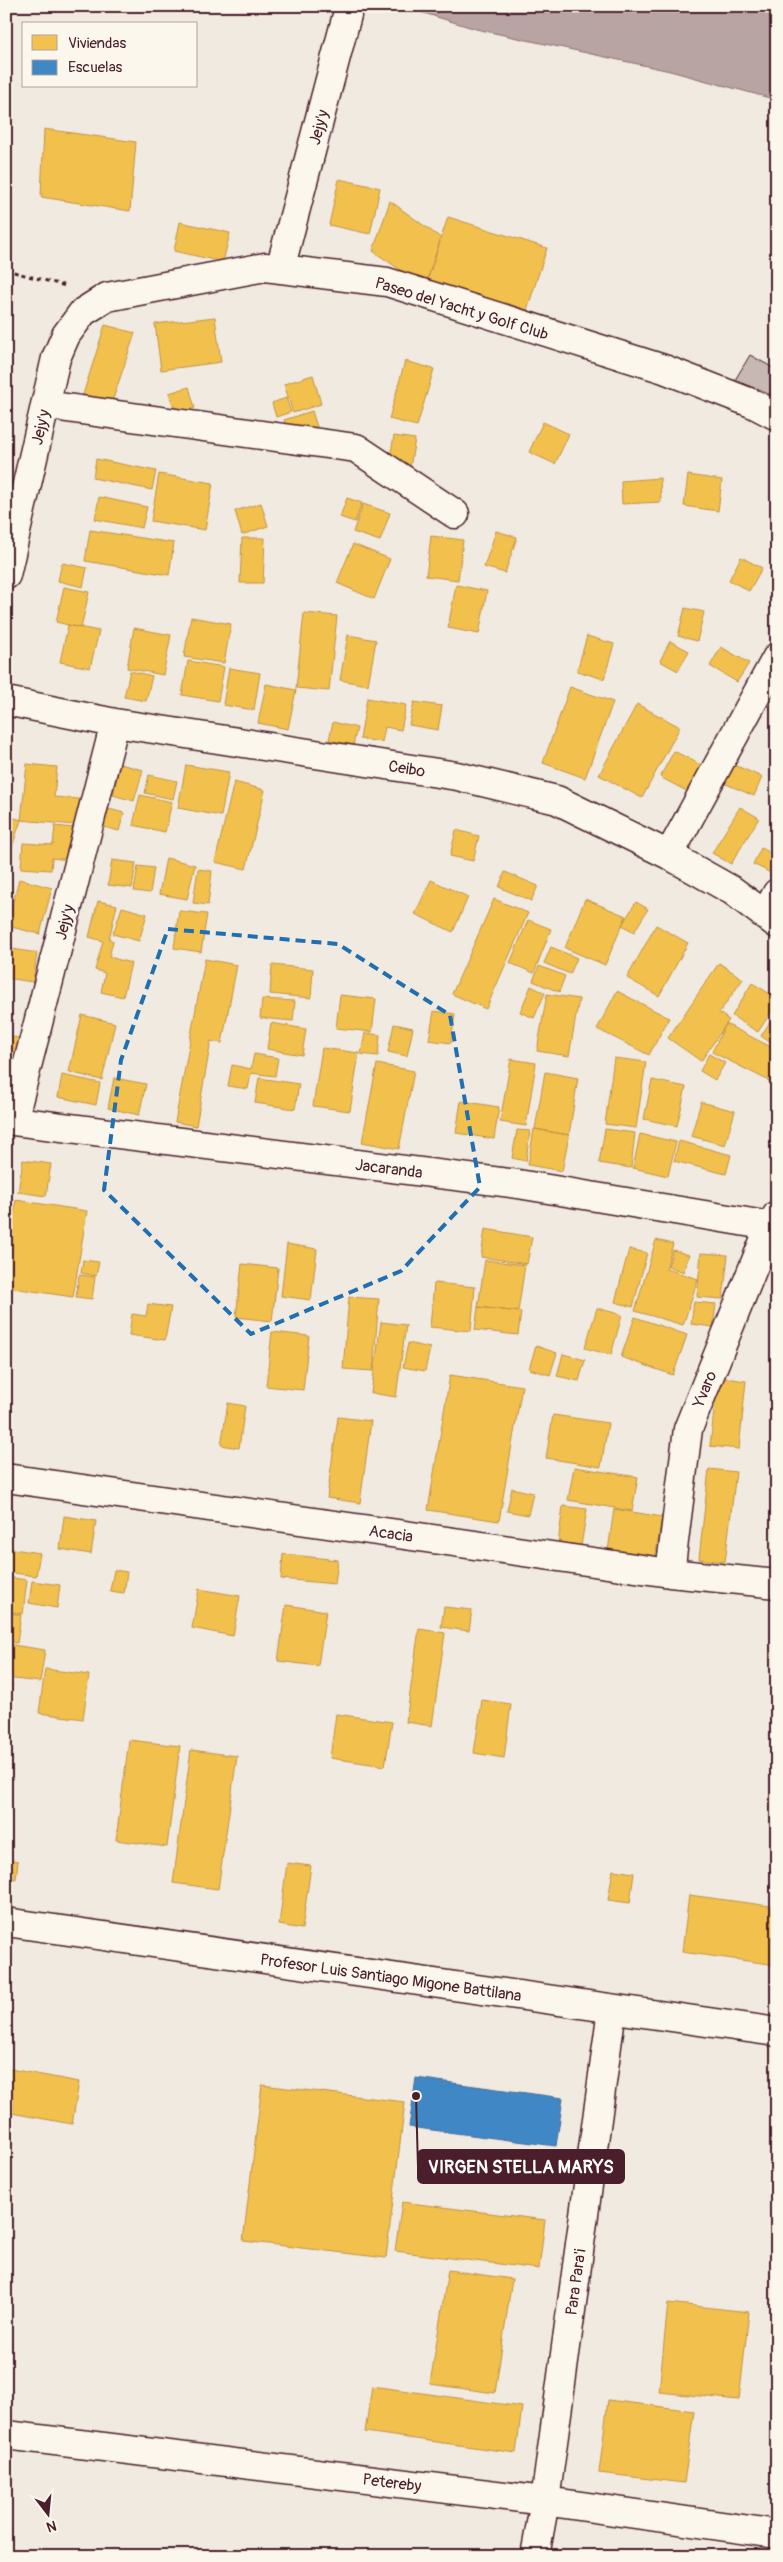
<svg xmlns="http://www.w3.org/2000/svg" width="783" height="2562" viewBox="0 0 783 2562" font-family="Pangolin,sans-serif">
	<style>
		.water { fill: #b8a4a2; stroke: #8c6f72 }
		.homes { fill: #f2c14e; stroke: #c09044 }
		.schools { fill: #3f88c5; stroke: #426897 }
		.building { fill: #c8b8b3; stroke: #4a1f2b }
		.lines { fill: none; stroke-linecap: round; stroke-linejoin: round }
		.minor-casing { stroke: #4a1f2b; stroke-width: 31 }
		.major-casing { stroke: #4a1f2b; stroke-width: 31 }
		.path { stroke: #4a1f2b; stroke-width: 3; stroke-dasharray: 4 4; stroke-linecap: butt }
		.minor { stroke: #fbf7ec; stroke-width: 28 }
		.major { stroke: #fbf7ec; stroke-width: 28 }
		.marked { fill: none; stroke: #1f6fb2; stroke-width: 4; stroke-dasharray: 10 6; stroke-linejoin: round }
		.labels { text-anchor: middle; stroke-width: 5; stroke-linejoin: round; paint-order: stroke }
		.street-label { font-size: 16px; fill: #4a1f2b; stroke: #fbf7ec }
		.leader { fill: none; stroke: #4a1f2b; stroke-width: 2 }
		.callout-dot { fill: #4a1f2b; stroke: #fbf7ec; stroke-width: 2 }
		.callout { fill: #4a1f2b; stroke: #4a1f2b; stroke-width: 2 }
		.callout-label { font-size: 18px; text-anchor: middle; font-weight: bold; fill: #fff }
	</style>
	<rect width="100%" height="100%" fill="#f0eae0"/>
	<filter id="ink" filterUnits="userSpaceOnUse"><feTurbulence type="fractalNoise" baseFrequency=".02" numOctaves="2"/><feDisplacementMap in="SourceGraphic" scale="10" xChannelSelector="R" yChannelSelector="G"/><feConvolveMatrix kernelMatrix="1 2 1 2 8 2 1 2 1" color-interpolation-filters="sRGB"/></filter>
	<g filter="url(#ink)">
		<!-- water -->
		<path class="water" d="M 401,6 L 777,6 L 777,100 L 670,71 L 476,29 Z"/>
		<!-- homes -->
		<path class="homes" d="M 44,129 L 136,142 L 130,211 L 41,197 Z
			M 339,179 L 380,188 L 370,234 L 329,225 Z
			M 390,201 L 441,238 L 425,287 L 373,251 Z
			M 448,217 L 547,248 L 524,319 L 425,287 Z
			M 180,222 L 230,233 L 223,262 L 174,251 Z
			M 215,317 L 221,362 L 161,370 L 155,324 Z
			M 105,325 L 135,333 L 109,411 L 81,401 Z
			M 405,361 L 434,369 L 417,426 L 389,419 Z
			M 313,375 L 321,404 L 293,413 L 284,384 Z
			M 189,387 L 195,408 L 176,413 L 169,393 Z
			M 286,398 L 291,412 L 276,417 L 272,403 Z
			M 312,411 L 317,427 L 289,435 L 284,420 Z
			M 543,422 L 569,434 L 555,464 L 529,452 Z
			M 394,436 L 415,439 L 410,467 L 389,463 Z
			M 96,459 L 156,471 L 152,490 L 93,478 Z
			M 159,474 L 213,483 L 205,530 L 151,521 Z
			M 688,475 L 722,480 L 718,511 L 684,506 Z
			M 660,478 L 661,502 L 622,504 L 621,481 Z
			M 99,497 L 147,507 L 142,528 L 95,519 Z
			M 347,498 L 362,503 L 355,522 L 340,517 Z
			M 261,503 L 268,526 L 242,535 L 235,511 Z
			M 363,504 L 390,513 L 380,541 L 353,532 Z
			M 90,530 L 174,543 L 169,575 L 85,561 Z
			M 496,531 L 517,537 L 505,573 L 484,567 Z
			M 431,536 L 463,540 L 458,580 L 426,576 Z
			M 242,538 L 265,538 L 263,583 L 240,583 Z
			M 353,544 L 390,559 L 374,599 L 337,583 Z
			M 741,557 L 762,568 L 749,591 L 729,580 Z
			M 62,563 L 87,568 L 83,587 L 58,581 Z
			M 456,585 L 487,591 L 479,634 L 448,628 Z
			M 64,587 L 89,592 L 81,628 L 56,622 Z
			M 685,608 L 704,612 L 697,641 L 678,636 Z
			M 304,613 L 337,616 L 329,691 L 296,688 Z
			M 191,617 L 231,624 L 224,663 L 184,657 Z
			M 68,625 L 99,631 L 90,668 L 60,662 Z
			M 134,628 L 171,635 L 163,675 L 127,668 Z
			M 348,635 L 376,640 L 368,685 L 340,680 Z
			M 587,636 L 614,644 L 604,679 L 577,671 Z
			M 670,641 L 689,651 L 678,671 L 660,661 Z
			M 721,647 L 749,663 L 737,682 L 710,666 Z
			M 188,661 L 224,667 L 218,701 L 182,695 Z
			M 229,668 L 260,673 L 254,710 L 223,705 Z
			M 130,671 L 152,676 L 146,701 L 124,697 Z
			M 266,684 L 296,690 L 288,729 L 258,723 Z
			M 570,687 L 613,702 L 585,778 L 543,763 Z
			M 367,698 L 406,705 L 401,730 L 385,727 L 382,742 L 360,739 Z
			M 414,702 L 442,706 L 438,730 L 409,725 Z
			M 637,704 L 680,727 L 642,798 L 599,775 Z
			M 333,722 L 357,728 L 353,745 L 329,740 Z
			M 674,751 L 709,769 L 696,796 L 660,777 Z
			M 27,764 L 57,767 L 54,797 L 89,800 L 86,826 L 21,820 Z
			M 120,764 L 143,770 L 134,801 L 113,795 Z
			M 732,764 L 762,777 L 754,796 L 724,783 Z
			M 186,765 L 229,772 L 221,816 L 178,808 Z
			M 149,775 L 177,781 L 173,799 L 145,793 Z
			M 234,782 L 265,790 L 246,869 L 215,862 Z
			M 140,795 L 172,802 L 165,832 L 133,825 Z
			M 740,807 L 759,818 L 731,864 L 712,853 Z
			M 105,808 L 124,813 L 119,831 L 100,826 Z
			M 777,813 L 777,827 L 771,824 Z
			M 6,815 L 21,820 L 12,847 L 6,845 Z
			M 55,826 L 74,828 L 71,860 L 52,858 L 51,870 L 21,868 L 23,843 L 53,845 Z
			M 456,830 L 479,836 L 473,861 L 450,856 Z
			M 761,848 L 777,856 L 777,876 L 753,864 Z
			M 166,858 L 195,865 L 187,899 L 159,894 Z
			M 112,860 L 136,863 L 132,888 L 108,885 Z
			M 138,866 L 154,868 L 150,893 L 134,891 Z
			M 198,869 L 212,871 L 208,905 L 193,903 Z
			M 505,872 L 538,886 L 531,901 L 499,887 Z
			M 19,879 L 52,888 L 40,934 L 7,926 Z
			M 431,880 L 468,897 L 453,932 L 415,914 Z
			M 494,899 L 528,913 L 486,1009 L 452,994 Z
			M 585,899 L 626,916 L 605,965 L 565,948 Z
			M 98,901 L 117,905 L 109,939 L 113,941 L 109,957 L 131,963 L 123,997 L 101,992 L 105,973 L 95,970 L 103,941 L 89,937 Z
			M 636,902 L 648,909 L 634,932 L 622,925 Z
			M 122,907 L 147,914 L 139,941 L 113,934 Z
			M 179,911 L 207,914 L 201,952 L 174,948 Z
			M 528,920 L 551,929 L 534,973 L 510,963 Z
			M 656,925 L 688,943 L 659,996 L 627,978 Z
			M 551,947 L 577,958 L 570,974 L 544,963 Z
			M 6,948 L 37,953 L 33,982 L 6,978 Z
			M 205,959 L 237,965 L 222,1043 L 211,1041 L 196,1126 L 175,1122 Z
			M 719,963 L 743,979 L 719,1013 L 729,1020 L 701,1061 L 668,1038 Z
			M 272,965 L 313,969 L 311,998 L 270,994 Z
			M 539,966 L 565,976 L 559,992 L 533,981 Z
			M 752,983 L 777,998 L 777,1003 L 758,1032 L 732,1016 Z
			M 531,986 L 545,993 L 534,1018 L 520,1012 Z
			M 617,991 L 669,1018 L 649,1055 L 597,1029 Z
			M 547,994 L 579,999 L 569,1056 L 537,1051 Z
			M 340,995 L 376,999 L 372,1032 L 336,1028 Z
			M 262,999 L 295,1001 L 293,1021 L 260,1018 Z
			M 434,1011 L 455,1014 L 451,1043 L 429,1040 Z
			M 777,1011 L 777,1047 L 761,1036 Z
			M 82,1015 L 115,1023 L 102,1080 L 69,1072 Z
			M 271,1023 L 306,1029 L 302,1055 L 267,1049 Z
			M 394,1024 L 413,1028 L 407,1056 L 388,1052 Z
			M 726,1024 L 777,1050 L 777,1085 L 712,1052 Z
			M 365,1033 L 380,1035 L 378,1056 L 361,1054 Z
			M 6,1036 L 25,1039 L 18,1083 L 6,1081 Z
			M 322,1048 L 359,1053 L 350,1111 L 313,1106 Z
			M 254,1054 L 278,1058 L 275,1076 L 251,1073 L 248,1089 L 228,1086 L 232,1065 L 251,1069 Z
			M 709,1054 L 725,1063 L 715,1080 L 700,1071 Z
			M 614,1058 L 646,1062 L 636,1128 L 605,1124 Z
			M 511,1059 L 536,1063 L 526,1126 L 500,1122 Z
			M 377,1064 L 414,1071 L 399,1149 L 362,1142 Z
			M 545,1072 L 578,1078 L 569,1135 L 535,1129 Z
			M 62,1075 L 100,1083 L 96,1105 L 58,1097 Z
			M 114,1078 L 146,1084 L 139,1115 L 108,1108 Z
			M 259,1078 L 299,1084 L 295,1109 L 255,1103 Z
			M 652,1080 L 686,1087 L 677,1126 L 644,1119 Z
			M 461,1101 L 499,1107 L 494,1139 L 456,1133 Z
			M 701,1102 L 735,1111 L 725,1145 L 691,1136 Z
			M 534,1129 L 569,1135 L 562,1171 L 528,1165 Z
			M 605,1129 L 635,1133 L 631,1168 L 599,1163 Z
			M 517,1130 L 530,1131 L 526,1161 L 512,1158 Z
			M 640,1134 L 676,1142 L 668,1176 L 633,1168 Z
			M 679,1141 L 731,1155 L 726,1174 L 674,1161 Z
			M 23,1160 L 51,1164 L 46,1196 L 18,1192 Z
			M 16,1200 L 87,1211 L 73,1297 L 6,1287 L 6,1260 Z
			M 485,1229 L 532,1237 L 527,1264 L 481,1257 Z
			M 656,1240 L 673,1244 L 666,1269 L 698,1279 L 683,1325 L 635,1311 Z
			M 287,1244 L 317,1249 L 311,1300 L 281,1296 Z
			M 629,1249 L 647,1253 L 633,1307 L 615,1302 Z
			M 673,1250 L 689,1255 L 683,1272 L 668,1266 Z
			M 701,1253 L 728,1255 L 723,1299 L 697,1297 Z
			M 83,1260 L 99,1262 L 96,1276 L 81,1273 Z
			M 485,1260 L 525,1265 L 518,1312 L 478,1307 Z
			M 242,1264 L 278,1268 L 272,1321 L 236,1317 Z
			M 79,1275 L 95,1277 L 92,1299 L 76,1297 Z
			M 434,1283 L 475,1287 L 471,1331 L 430,1327 Z
			M 349,1297 L 379,1299 L 373,1371 L 343,1369 Z
			M 694,1302 L 716,1304 L 713,1327 L 691,1324 Z
			M 148,1304 L 171,1307 L 165,1340 L 129,1335 L 132,1314 L 146,1316 Z
			M 478,1307 L 521,1312 L 518,1335 L 475,1330 Z
			M 597,1308 L 622,1315 L 611,1355 L 585,1348 Z
			M 635,1317 L 687,1335 L 673,1375 L 621,1357 Z
			M 381,1322 L 406,1325 L 396,1397 L 371,1393 Z
			M 272,1332 L 309,1336 L 303,1390 L 266,1386 Z
			M 408,1343 L 430,1348 L 425,1371 L 403,1367 Z
			M 536,1346 L 557,1353 L 550,1375 L 529,1369 Z
			M 563,1354 L 585,1360 L 579,1381 L 557,1376 Z
			M 450,1375 L 522,1386 L 499,1521 L 428,1510 Z
			M 718,1377 L 746,1381 L 739,1449 L 710,1446 Z
			M 228,1403 L 245,1406 L 239,1448 L 221,1445 Z
			M 553,1415 L 608,1423 L 601,1467 L 546,1458 Z
			M 338,1417 L 371,1421 L 360,1503 L 327,1498 Z
			M 574,1467 L 638,1477 L 632,1511 L 568,1500 Z
			M 709,1469 L 736,1472 L 725,1562 L 699,1559 Z
			M 512,1488 L 533,1493 L 528,1515 L 507,1511 Z
			M 563,1506 L 587,1509 L 581,1546 L 558,1544 Z
			M 614,1509 L 662,1517 L 654,1565 L 607,1558 Z
			M 64,1516 L 96,1521 L 91,1554 L 60,1549 Z
			M 6,1548 L 40,1553 L 36,1576 L 6,1572 Z
			M 283,1554 L 338,1560 L 335,1584 L 281,1579 Z
			M 114,1570 L 127,1572 L 124,1593 L 110,1591 Z
			M 6,1577 L 27,1580 L 23,1614 L 6,1611 Z
			M 32,1581 L 60,1585 L 57,1608 L 29,1603 Z
			M 199,1589 L 240,1596 L 233,1636 L 192,1628 Z
			M 286,1605 L 326,1611 L 318,1666 L 278,1661 Z
			M 444,1607 L 472,1610 L 469,1631 L 441,1627 Z
			M 6,1612 L 21,1615 L 17,1643 L 6,1642 Z
			M 419,1629 L 445,1633 L 432,1726 L 406,1722 Z
			M 6,1644 L 45,1650 L 40,1682 L 6,1678 Z
			M 45,1669 L 89,1675 L 83,1719 L 39,1713 Z
			M 6,1683 L 12,1684 L 8,1714 L 6,1713 Z
			M 482,1700 L 511,1704 L 504,1758 L 474,1753 Z
			M 336,1714 L 392,1722 L 385,1766 L 330,1758 Z
			M 129,1740 L 180,1746 L 167,1847 L 116,1840 Z
			M 191,1750 L 237,1756 L 218,1889 L 173,1883 Z
			M 6,1793 L 11,1794 L 6,1828 Z
			M 6,1859 L 18,1861 L 16,1879 L 6,1877 Z
			M 287,1863 L 311,1866 L 302,1929 L 279,1925 Z
			M 613,1870 L 634,1873 L 630,1903 L 608,1900 Z
			M 689,1895 L 777,1907 L 777,1965 L 682,1952 Z
			M 10,2069 L 79,2082 L 72,2124 L 6,2112 L 6,2087 Z
			M 262,2085 L 405,2102 L 386,2258 L 243,2241 Z
			M 402,2202 L 545,2220 L 539,2269 L 395,2251 Z
			M 448,2270 L 512,2279 L 495,2393 L 430,2384 Z
			M 668,2303 L 749,2312 L 739,2400 L 659,2392 Z
			M 372,2386 L 522,2407 L 516,2453 L 365,2432 Z
			M 608,2400 L 694,2411 L 684,2483 L 599,2473 Z"/>
		<!-- schools -->
		<path class="schools" d="M 416,2078 L 563,2098 L 556,2146 L 409,2127 Z"/>
		<!-- building -->
		<path class="building" d="M 750,355 L 777,370 L 777,381 L 764,403 L 732,385 Z"/>
		<g class="lines">
			<defs>
				<path id="minor" d="M 280,269 L 347,15
					M 45,405 L 356,448 L 455,514
					M 6,575 L 56,358 L 66,335 L 83,312 L 107,297 L 265,267 L 387,282 L 664,369 L 754,404 L 777,416
					M 6,701 L 115,723 L 457,776 L 557,800 L 669,855 L 733,891 L 777,924
					M 669,855 L 777,657
					M 765,915 L 777,893
					M 6,1120 L 518,1184 L 770,1226
					M 13,1121 L 115,723
					M 6,1478 L 670,1573 L 777,1584
					M 670,1573 L 688,1429 L 770,1226 L 777,1215
					M 6,2435 L 545,2501 L 777,2534
					M 535,2556 L 545,2501 L 612,2009"/>
				<path id="major" d="M 6,1922 L 777,2032"/>
			</defs>
			<!-- minor casing -->
			<use href="#minor" class="minor-casing"/>
			<!-- major casing -->
			<use href="#major" class="major-casing"/>
			<!-- path -->
			<path class="path" d="M 6,270 L 66,286"/>
			<!-- minor -->
			<use href="#minor" class="minor"/>
			<!-- major -->
			<use href="#major" class="major"/>
		</g>
	</g>
	<!-- marked area -->
	<path class="marked" d="M 168,929 L 338,944 L 450,1015 L 480,1187 L 401,1271 L 251,1334 L 104,1190 L 121,1060 Z"/>
	<g class="labels">
		<!-- street labels -->
		<g class="street-label">
			<text transform="translate(318 127) rotate(-75)" y="6">Jejy'y</text>
			<text transform="translate(462 308) rotate(17)" y="6">Paseo del Yacht y Golf Club</text>
			<text transform="translate(40 427) rotate(-77)" y="6">Jejy'y</text>
			<text transform="translate(407 768) rotate(9)" y="6">Ceibo</text>
			<text transform="translate(64 922) rotate(-76)" y="6">Jejy'y</text>
			<text transform="translate(389 1168) rotate(7)" y="6">Jacaranda</text>
			<text transform="translate(704 1389) rotate(-68)" y="6">Yvaro</text>
			<text transform="translate(391 1533) rotate(8)" y="6">Acacia</text>
			<text transform="translate(391 1977) rotate(8)" y="6">Profesor Luis Santiago Migone Battilana</text>
			<text transform="translate(575 2282) rotate(-82)" y="6">Para Para'i</text>
			<text transform="translate(392 2482) rotate(7)" y="6">Petereby</text>
		</g>
	</g>
	<!-- callouts -->
	<path class="leader" d="M416 2096L418 2167"/>
	<circle class="callout-dot" cx="416" cy="2096" r="5"/>
	<rect class="callout" x="418" y="2150" width="206" height="33" rx="5"/>
	<g class="callout-label">
		<text x="521" y="2173">VIRGEN STELLA MARYS</text>
	</g>
	<!-- margin -->
	<rect width="783" height="2562" fill="none" stroke="#fbf7ec" stroke-width="25"/>
	<rect x="12" y="12" width="758" height="2537" fill="none" stroke="#4a1f2b" stroke-width="2" filter="url(#ink)"/>
	<!-- legend -->
	<rect x="22" y="22" width="175" height="65" fill="#fbf7ec" stroke="#b4a19f"/>
	<rect x="32" y="35" width="25" height="15" fill="#f2c14e" stroke="#b4a19f"/>
	<text x="68" y="48" font-size="15" fill="#4a1f2b">Viviendas</text>
	<rect x="32" y="60" width="25" height="15" fill="#3f88c5" stroke="#b4a19f"/>
	<text x="68" y="72" font-size="15" fill="#4a1f2b">Escuelas</text>
	<!-- north arrow -->
	<g transform="translate(48 2514) rotate(164)" stroke="#fbf7ec" stroke-width="4" paint-order="stroke">
	<path d="M0-4L9 19L0 12L-9 19Z" fill="#4a1f2b"/>
	<text y="-8" font-size="14" font-weight="bold" text-anchor="middle" fill="#4a1f2b">N</text>
	</g>
</svg>
